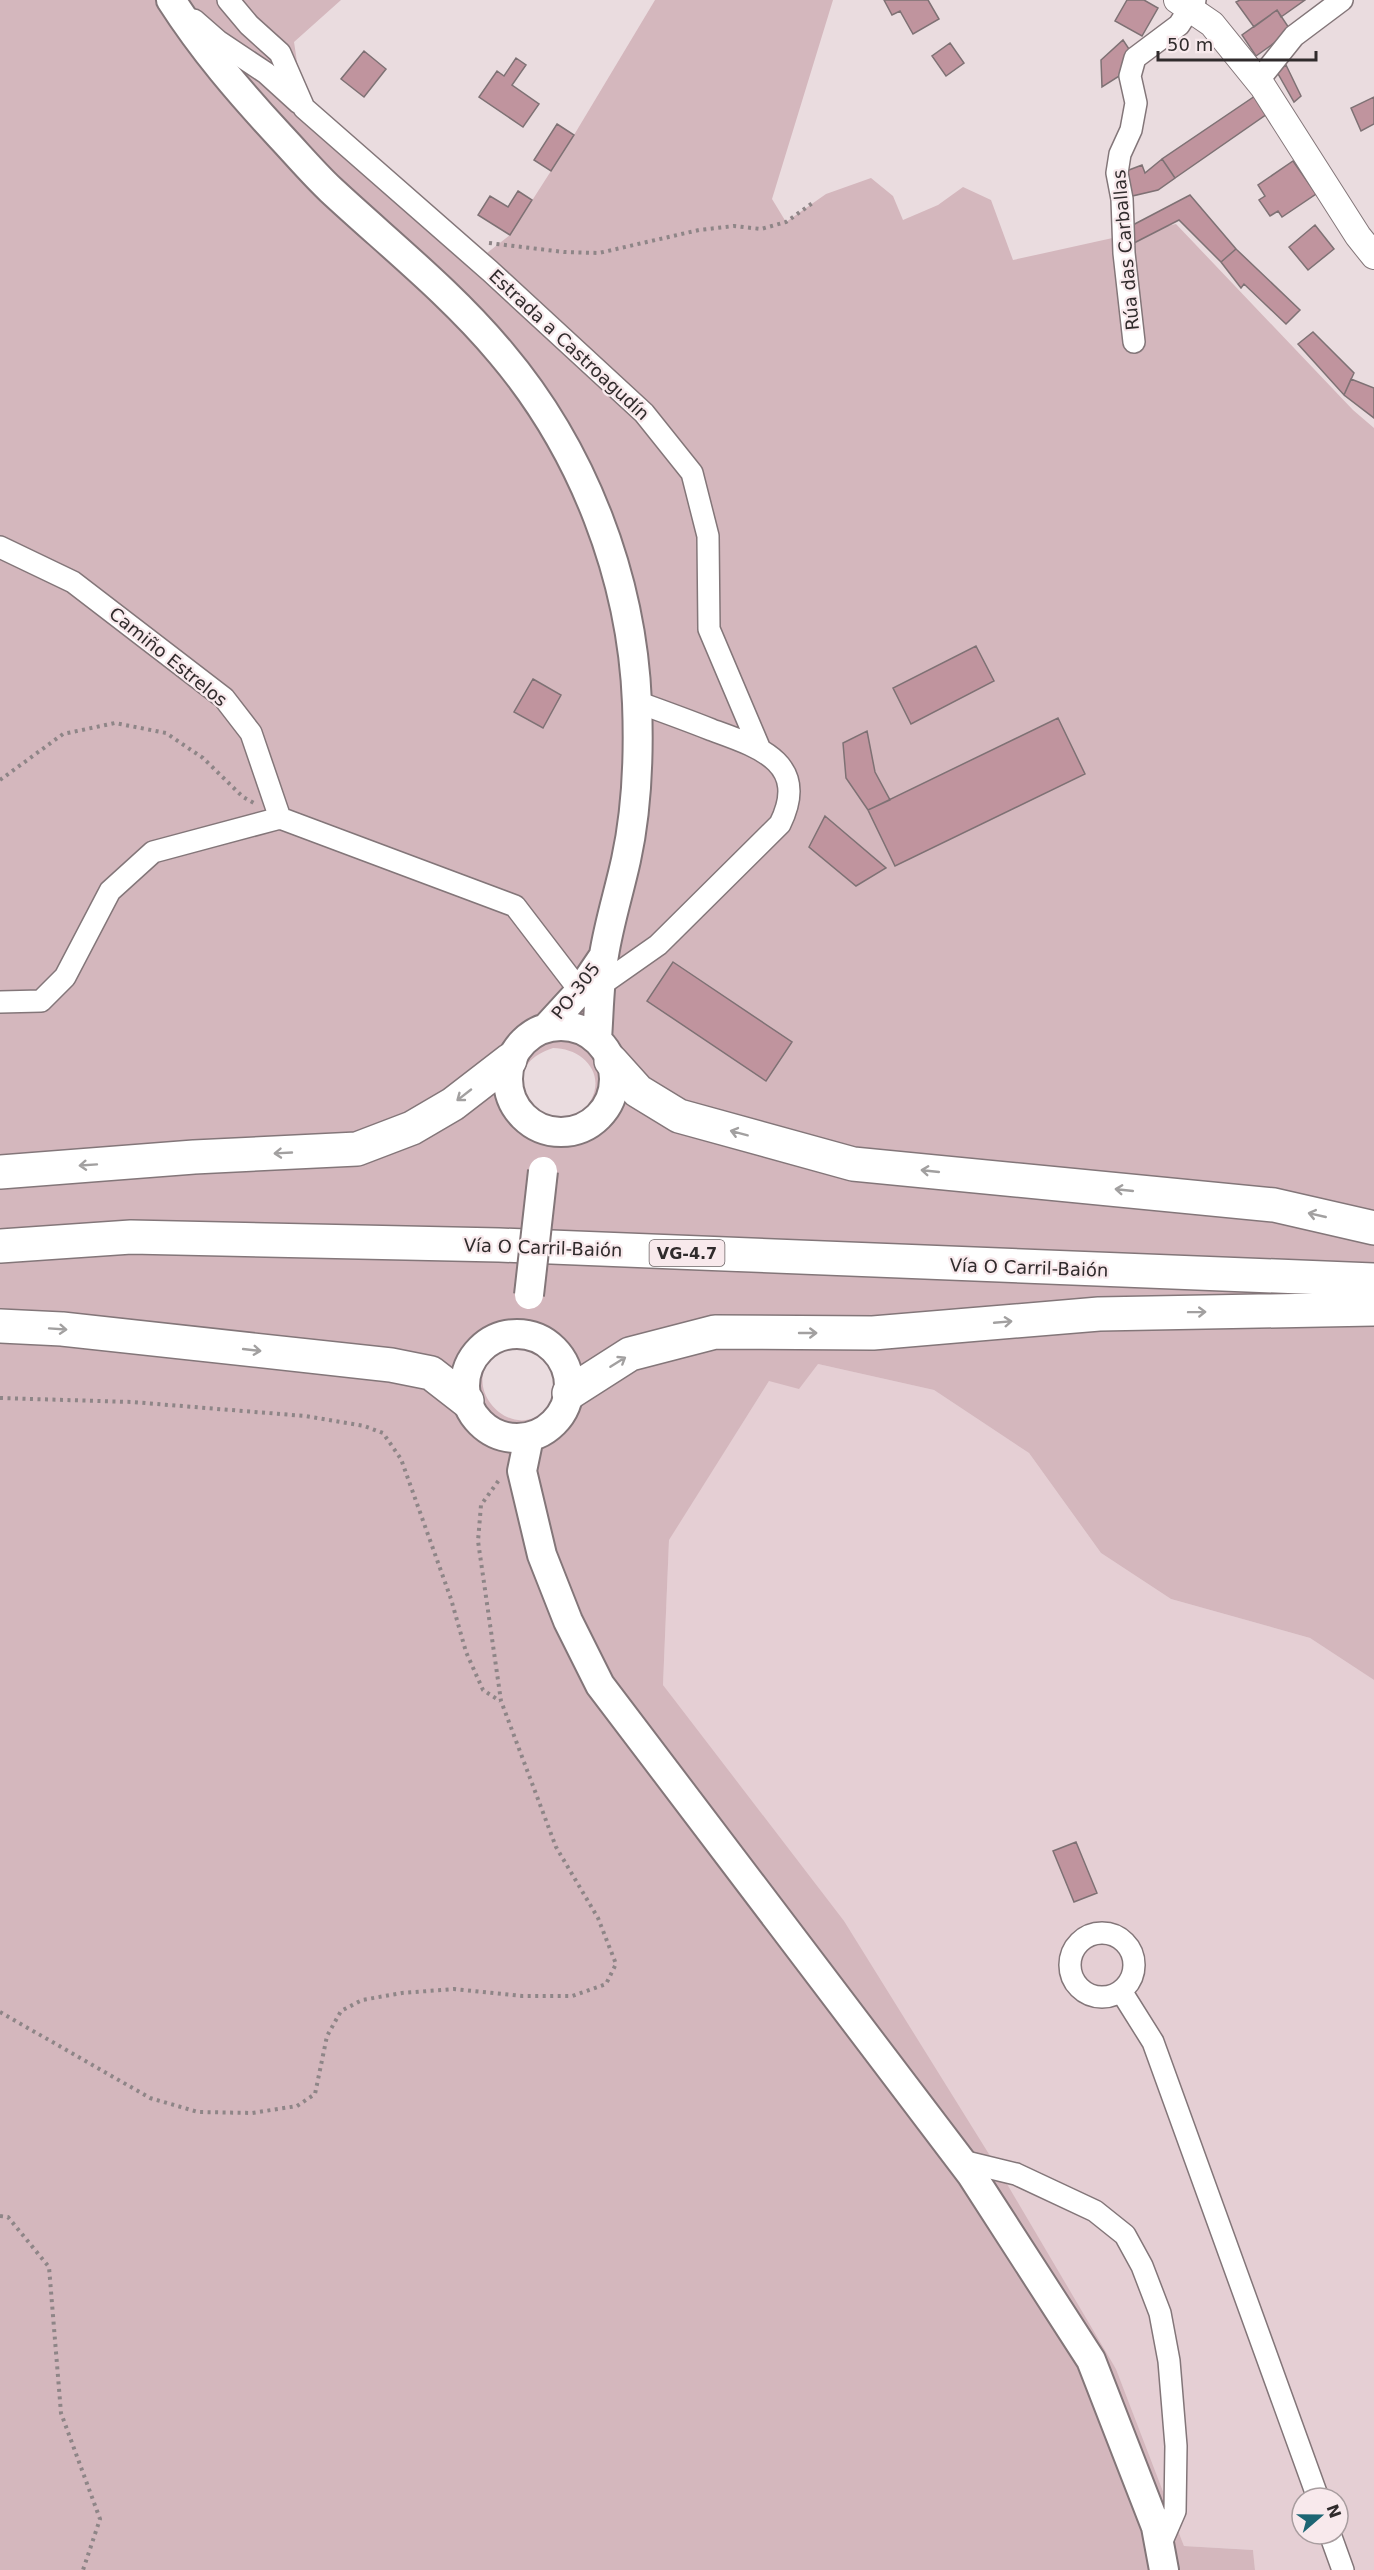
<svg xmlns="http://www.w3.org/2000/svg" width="1374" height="2570" viewBox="0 0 1374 2570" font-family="'DejaVu Sans',sans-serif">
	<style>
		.built { fill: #e5cfd4; fill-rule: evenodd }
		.green { fill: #d4b7bd; fill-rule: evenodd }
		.building { fill: #c0949e; stroke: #7e7174; stroke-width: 1.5 }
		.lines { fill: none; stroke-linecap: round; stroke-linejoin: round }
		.minor-casing { stroke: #837679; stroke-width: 24 }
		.tertiary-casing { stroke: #837679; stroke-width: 28 }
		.secondary-casing { stroke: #837679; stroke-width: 32 }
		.trunk-casing { stroke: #837679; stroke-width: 36 }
		.path { stroke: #8e8587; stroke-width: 4; stroke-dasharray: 3 4.5; stroke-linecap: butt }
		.minor { stroke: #fff; stroke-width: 21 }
		.tertiary { stroke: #fff; stroke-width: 26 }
		.secondary { stroke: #fff; stroke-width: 28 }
		.trunk { stroke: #fff; stroke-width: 33 }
		.secondary-bridge-casing { stroke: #837679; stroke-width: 32; stroke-linecap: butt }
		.secondary-bridge { stroke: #fff; stroke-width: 28 }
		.oneway { stroke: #a2a0a0 }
		.labels { text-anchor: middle; stroke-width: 4.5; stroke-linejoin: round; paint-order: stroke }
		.shield { fill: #f8e9ec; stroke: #6c6466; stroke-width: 1.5 }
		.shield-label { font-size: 16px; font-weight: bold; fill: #302b2c }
		.street-label { font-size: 18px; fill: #302b2c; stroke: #f8e9ec }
	</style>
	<rect width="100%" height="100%" fill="#eadcdf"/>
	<!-- built -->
	<path class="built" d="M 818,1364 L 934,1390 L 1029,1453 L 1101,1553 L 1171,1599 L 1310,1638 L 1374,1680 L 1374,2570 L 1255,2570 L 1253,2550 L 1184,2546 L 1116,2369 L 663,1685 L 669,1539 L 769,1381 ZM 1302,2498 L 1338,2498 L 1338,2534 L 1302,2534 Z"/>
	<!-- green -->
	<path class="green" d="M 0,0 L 341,0 L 294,42 L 304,108 L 478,260 L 510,235 L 574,135 L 655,0 L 833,0 L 772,199 L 786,222 L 826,194 L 871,178 L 893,196 L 903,220 L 938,205 L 963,187 L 991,200 L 1013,260 L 1176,224 L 1353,410 L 1374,428 L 1374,1680 L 1310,1638 L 1171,1599 L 1101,1553 L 1029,1453 L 934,1390 L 818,1364 L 799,1389 L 769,1381 L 669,1540 L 663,1685 L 844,1921 L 997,2167 L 1116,2369 L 1184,2546 L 1253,2550 L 1255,2570 L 0,2570 ZM 553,1048 C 581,1048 606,1072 591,1100 C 558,1161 478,1072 553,1048 ZM 514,1347 C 542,1348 567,1371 552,1399 C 519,1461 438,1371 514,1347 Z"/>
	<!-- building -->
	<path class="building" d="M 884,0 L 928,0 L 939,19 L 913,34 L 900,11 L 892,15 Z
		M 1127,0 L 1144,0 L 1158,8 L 1142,36 L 1115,21 Z
		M 1240,0 L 1305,0 L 1281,17 L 1277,10 L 1254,27 L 1236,2 Z
		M 1277,10 L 1291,31 L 1256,56 L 1242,35 Z
		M 1123,40 L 1131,52 L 1124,73 L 1102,87 L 1101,60 Z
		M 950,43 L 964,63 L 946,76 L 932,56 Z
		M 364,51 L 386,69 L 364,97 L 341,79 Z
		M 516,58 L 526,65 L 512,85 L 539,104 L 523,127 L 479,97 L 497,71 L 504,76 Z
		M 1286,65 L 1301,96 L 1294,102 L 1277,72 Z
		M 1255,96 L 1267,114 L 1175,178 L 1162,159 Z
		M 1374,97 L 1374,124 L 1361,131 L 1351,108 Z
		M 557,124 L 574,135 L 551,171 L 534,160 Z
		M 1162,159 L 1175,178 L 1158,190 L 1128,197 L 1121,173 L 1142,165 L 1145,173 Z
		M 1293,161 L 1316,194 L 1282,217 L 1278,211 L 1270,216 L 1259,200 L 1265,196 L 1258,185 Z
		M 518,191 L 532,200 L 510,235 L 478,215 L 490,196 L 508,207 Z
		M 1190,195 L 1236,249 L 1221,262 L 1179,220 L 1132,244 L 1129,227 Z
		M 1315,225 L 1334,249 L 1308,270 L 1289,247 Z
		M 1236,249 L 1300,310 L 1286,324 L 1244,284 L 1241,288 L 1221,262 Z
		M 1313,332 L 1354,373 L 1344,395 L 1298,344 Z
		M 1351,379 L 1374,388 L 1374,418 L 1344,395 Z
		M 976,646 L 994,681 L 911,724 L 893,688 Z
		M 533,679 L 561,695 L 543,728 L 514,712 Z
		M 1058,718 L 1085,774 L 895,866 L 868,810 Z
		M 867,731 L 875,772 L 890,800 L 868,810 L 846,778 L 843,743 Z
		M 825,816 L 886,868 L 856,886 L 809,847 Z
		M 673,962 L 792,1042 L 766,1081 L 647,1001 Z
		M 1076,1842 L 1097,1893 L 1074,1902 L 1053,1851 Z"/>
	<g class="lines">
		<defs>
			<path id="minor" d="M 228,0 L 249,25 L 280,53 L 304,108 L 490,271 L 644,413 L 692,473 L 708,536 L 709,629 L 759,747
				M 194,20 L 218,41 L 266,73 L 299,103
				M 1258,81 L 1294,36 L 1342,0
				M 1134,342 L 1124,253 L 1122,199 L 1117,173 L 1120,154 L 1131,130 L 1136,103 L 1130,76 L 1135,58 L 1179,25 L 1195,0
				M 0,547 L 73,582 L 224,698 L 251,733 L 280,818
				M 601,985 L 658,945 L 780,824 C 810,763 759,747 712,730 C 687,720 662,711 637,702
				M 0,1002 L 41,1001 L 65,977 L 110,891 L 153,852 L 280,818 L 515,906 L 580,991
				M1070 1965a32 32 0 1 1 64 0a32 32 0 1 1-64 0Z
				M 1121,1991 L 1153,2042 L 1318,2498
				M 962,2161 L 1016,2174 L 1095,2211 L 1125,2235 L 1142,2266 L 1160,2313 L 1169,2361 L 1176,2446 L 1175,2511 L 1159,2548
				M 1330,2534 L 1343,2570"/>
			<path id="tertiary" d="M 1177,0 L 1212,24 L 1263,87 L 1358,236 L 1374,256"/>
			<path id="secondary" d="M 171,0 C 203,50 240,93 281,137 C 297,154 313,173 331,190 C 388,243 451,293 501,353 C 583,450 632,577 637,703 C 639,755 637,810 626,860 C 619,892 609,923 604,955 C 599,982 599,1012 597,1039
				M508 1079a53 53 0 1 1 106 0a53 53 0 1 1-106 0Z
				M 547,1027 L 580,991 L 603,957
				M465 1386a52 52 0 1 1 104 0a52 52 0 1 1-104 0Z
				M 529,1437 L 522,1471 L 542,1555 L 568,1621 L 600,1685 L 971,2174 L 1091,2360 L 1156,2527 L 1164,2570"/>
			<path id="trunk" d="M 611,1061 L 638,1091 L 679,1116 L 853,1164 L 1274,1205 L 1374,1228
				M 0,1172 L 194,1157 L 357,1149 L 412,1128 L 453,1104 L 510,1060
				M 0,1246 L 131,1237 L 499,1245 L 1374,1280
				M 0,1326 L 62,1329 L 391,1365 L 431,1373 L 467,1401
				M 569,1393 L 630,1354 L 715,1332 L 873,1333 L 1099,1314 L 1374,1309"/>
		</defs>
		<!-- minor casing -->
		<use href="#minor" class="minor-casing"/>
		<!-- tertiary casing -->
		<use href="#tertiary" class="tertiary-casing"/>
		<!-- secondary casing -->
		<use href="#secondary" class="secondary-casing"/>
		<!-- trunk casing -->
		<use href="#trunk" class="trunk-casing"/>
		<!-- path -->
		<path class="path" d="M 489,243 L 564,252 L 599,253 L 699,230 L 734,226 L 761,229 L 786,222 L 814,202
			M 0,780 L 63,734 L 115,723 L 166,733 L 203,758 L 243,797 L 254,803
			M 0,1398 L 132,1402 L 305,1416 L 364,1426 L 383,1433 L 401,1459 L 451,1599 L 466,1652 L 483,1690 L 500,1701
			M 0,2012 L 150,2098 L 198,2112 L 252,2113 L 297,2106 L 315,2094 L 327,2036 L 341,2011 L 362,2000 L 402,1993 L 454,1989 L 522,1996 L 572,1996 L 606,1984 L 616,1964 L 598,1918 L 556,1847 L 501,1701 L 478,1541 L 481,1505 L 499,1480
			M 0,2216 L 8,2217 L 49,2267 L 61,2413 L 100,2519 L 83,2570"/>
		<!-- minor -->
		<use href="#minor" class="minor"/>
		<!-- tertiary -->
		<use href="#tertiary" class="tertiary"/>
		<!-- secondary -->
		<use href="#secondary" class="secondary"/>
		<!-- trunk -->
		<use href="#trunk" class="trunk"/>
		<defs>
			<path id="secondary-bridge" d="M 529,1295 L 543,1171"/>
		</defs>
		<!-- secondary-bridge casing -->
		<use href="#secondary-bridge" class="secondary-bridge-casing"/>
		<!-- secondary-bridge -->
		<use href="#secondary-bridge" class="secondary-bridge"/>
	</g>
	<!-- one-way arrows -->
	<defs><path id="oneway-shaft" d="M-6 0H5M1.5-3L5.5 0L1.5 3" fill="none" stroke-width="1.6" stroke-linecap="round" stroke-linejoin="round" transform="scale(1.5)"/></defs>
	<g class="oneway">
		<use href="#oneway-shaft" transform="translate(464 1095) rotate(142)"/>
		<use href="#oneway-shaft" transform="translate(739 1133) rotate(-165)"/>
		<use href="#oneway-shaft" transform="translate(283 1153) rotate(177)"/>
		<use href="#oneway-shaft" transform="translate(88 1165) rotate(176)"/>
		<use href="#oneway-shaft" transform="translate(930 1171) rotate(-174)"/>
		<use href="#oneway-shaft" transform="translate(1124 1190) rotate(-174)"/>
		<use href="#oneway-shaft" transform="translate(1317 1215) rotate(-167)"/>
		<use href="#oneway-shaft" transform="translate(1197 1312) rotate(-1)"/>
		<use href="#oneway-shaft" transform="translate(1003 1322) rotate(-5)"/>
		<use href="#oneway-shaft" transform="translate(58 1329) rotate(4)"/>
		<use href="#oneway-shaft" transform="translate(808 1333)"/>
		<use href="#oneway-shaft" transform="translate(252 1350) rotate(6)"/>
		<use href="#oneway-shaft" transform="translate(618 1362) rotate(-32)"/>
	</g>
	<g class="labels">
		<!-- shield labels -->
		<rect class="shield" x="649.5" y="1240" width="75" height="26" rx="4.5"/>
		<g class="shield-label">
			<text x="687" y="1259">VG-4.7</text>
		</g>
		<!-- street labels -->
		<g class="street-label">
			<text transform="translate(1126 250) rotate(-95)" y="6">Rúa das Carballas</text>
			<text transform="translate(569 345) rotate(43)" y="6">Estrada a Castroagudín</text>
			<text transform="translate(168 657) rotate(39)" y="6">Camiño Estrelos</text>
			<text transform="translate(576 991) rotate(-52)" y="6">PO-305</text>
			<text transform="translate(543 1248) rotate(2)" y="6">Vía O Carril-Baión</text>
			<text transform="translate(1029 1268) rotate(2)" y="6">Vía O Carril-Baión</text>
		</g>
	</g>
	<!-- north arrow -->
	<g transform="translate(1320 2516) rotate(70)"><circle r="28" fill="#f8e9ec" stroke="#a89d9f" stroke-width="1.5"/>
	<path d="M0-4.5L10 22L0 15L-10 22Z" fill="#1d6573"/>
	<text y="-9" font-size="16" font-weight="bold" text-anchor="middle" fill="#302b2c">N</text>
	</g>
	<!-- scale -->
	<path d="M1158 51v9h158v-9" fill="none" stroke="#302b2c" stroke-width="3"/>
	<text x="1167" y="51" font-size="18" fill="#302b2c" stroke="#f8e9ec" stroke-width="4.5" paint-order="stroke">50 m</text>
</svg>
